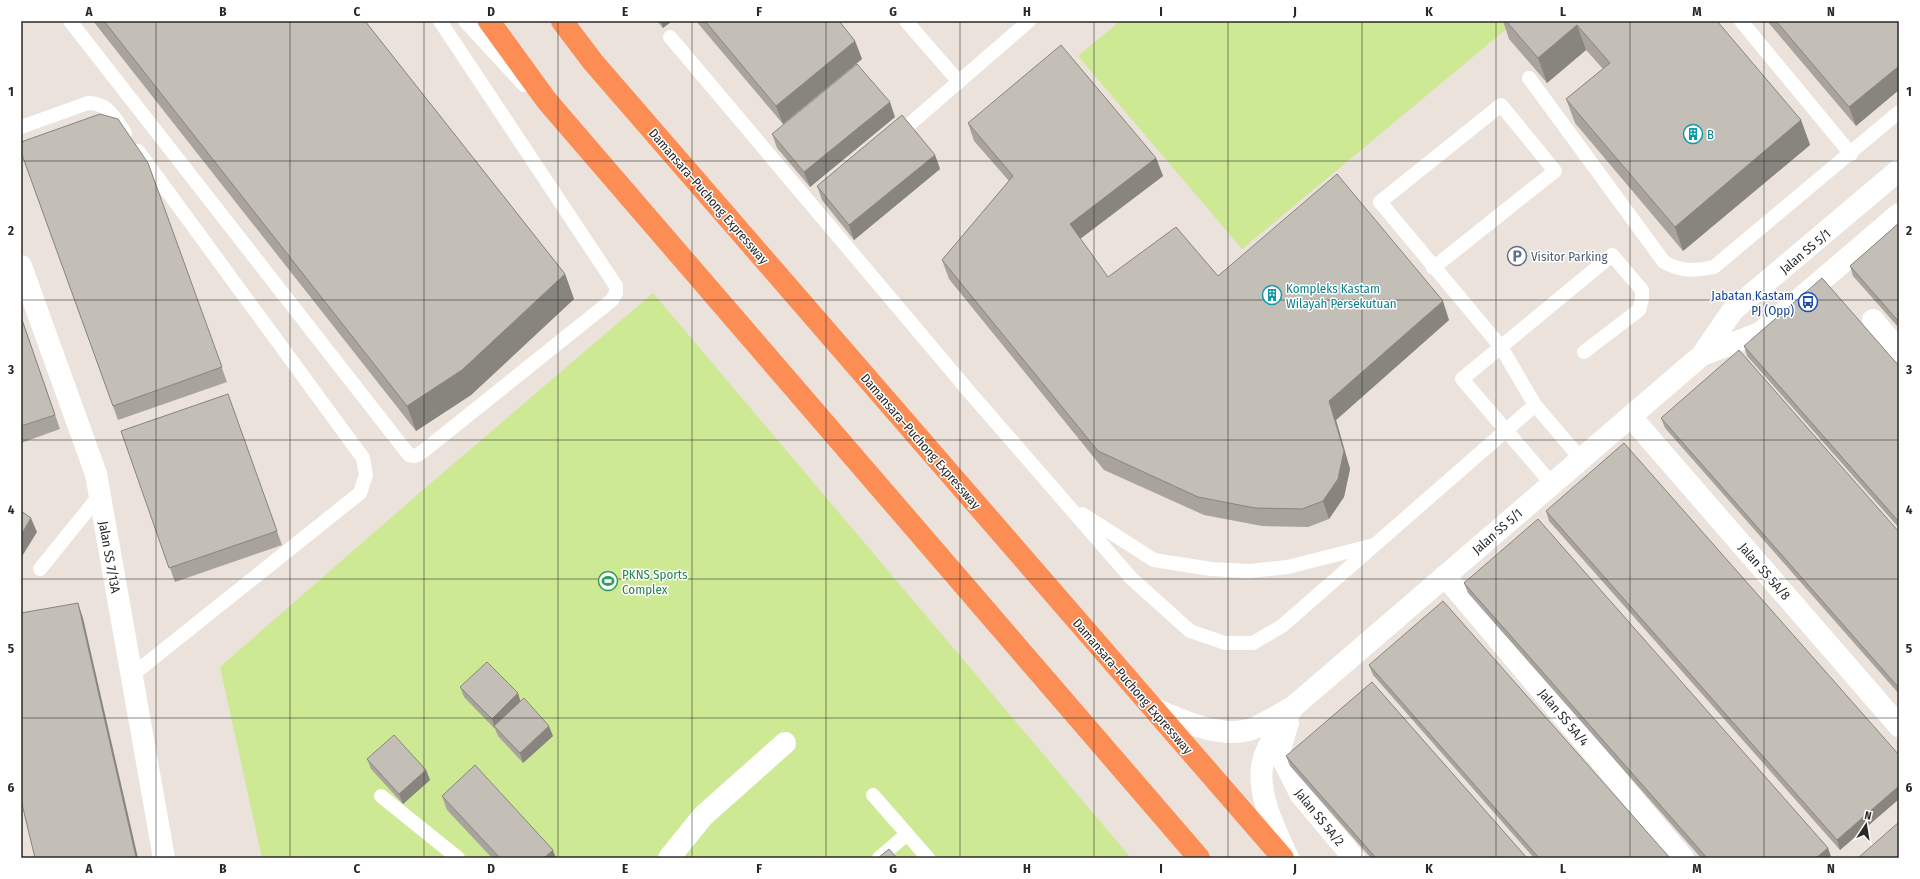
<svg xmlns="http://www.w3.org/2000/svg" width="1920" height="879" viewBox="0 0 1920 879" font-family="'Fira Sans Condensed',sans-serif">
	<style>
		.pitch { fill: #cde993 }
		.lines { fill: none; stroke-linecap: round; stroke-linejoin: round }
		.lane { stroke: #fff; stroke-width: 14 }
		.street { stroke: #fff; stroke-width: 22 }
		.secondary { stroke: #fff; stroke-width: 22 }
		.highway { stroke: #fc8d55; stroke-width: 22 }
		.wall { fill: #a8a39d }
		.shaded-wall { fill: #88857f }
		.building { fill: #c3beb6; stroke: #88857f }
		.grid { fill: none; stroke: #292929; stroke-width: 1; stroke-opacity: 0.55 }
		.labels { text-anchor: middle; stroke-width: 3; stroke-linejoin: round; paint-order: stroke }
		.culture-label { font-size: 13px; fill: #0d838f; stroke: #fff; text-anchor: start }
		.street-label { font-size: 13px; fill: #292929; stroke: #fff }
		.service-label { font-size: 13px; fill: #4e5e75; stroke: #fff; text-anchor: start }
		.transit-label { font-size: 13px; fill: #164399; stroke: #fff; text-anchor: end }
		.leisure-label { font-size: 13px; fill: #27864d; stroke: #fff; text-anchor: start }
		.neatline { fill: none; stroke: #292929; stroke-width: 1.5 }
		.grid-label { font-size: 13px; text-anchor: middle; font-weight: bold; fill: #292929 }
	</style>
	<rect width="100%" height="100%" fill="#ebe2db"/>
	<!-- pitch -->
	<path class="pitch" d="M 1120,21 L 1516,21 L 1242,249 L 1078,56 Z
		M 653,293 L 1131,858 L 262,858 L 220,667 L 417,495 Z"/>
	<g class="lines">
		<!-- lane -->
		<path class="lane" d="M 70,21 L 409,455 L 415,456 L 421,453 L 612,300 L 616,293 L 616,286 L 440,21
			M 465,21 L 524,85
			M 906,21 L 959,82
			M 1741,21 L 1851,154
			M 670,37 L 972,395 L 1131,578 L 1190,631 L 1225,643 L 1253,643 L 1282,626 L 1535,405
			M 1529,78 L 1664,262 C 1682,272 1694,271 1714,267 L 1899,112
			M 21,127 L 88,103 C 108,103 114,117 125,133
			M 896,136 L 1029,21
			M 1433,268 L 1555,171 L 1501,105 L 1380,202 L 1501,347 L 1535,405 L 1581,459
			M 1552,484 L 1462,379 L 1612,255 L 1642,290 L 1642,299 L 1639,310 L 1584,352
			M 1082,514 L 1154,560 L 1211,569 L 1249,571 L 1288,567 L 1374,545
			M 40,569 L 99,496
			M 131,676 L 360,493 L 366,475 L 363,458 L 138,151
			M 873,795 L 928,858
			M 381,796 L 458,858
			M 879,858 L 907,834"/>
		<!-- street -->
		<path class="street" d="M 21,266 L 96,474 L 164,858
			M 1873,320 L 1899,351
			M 1631,417 L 1899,726
			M 1445,576 L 1683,858
			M 1288,723 L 1279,752 L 1301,795 L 1354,858
			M 669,858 L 703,816 L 785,743"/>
		<!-- secondary -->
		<path class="secondary" d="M 1702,355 L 1760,333 L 1899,214
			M 1152,708 C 1182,720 1216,738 1249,730 C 1262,726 1280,714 1293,707 L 1702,355 L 1733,310 L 1899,170
			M 1288,858 C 1276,831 1258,798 1262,767 C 1265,746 1282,725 1293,707"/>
		<!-- highway -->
		<path class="highway" d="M 489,21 L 547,101 L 1199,858
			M 562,21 L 593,62 L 1283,858"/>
	</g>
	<!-- wall -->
	<path class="wall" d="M 93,21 L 365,21 L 565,274 L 574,299 L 471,395 L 416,431 Z
		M 657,21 L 672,21 L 663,28 Z
		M 696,21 L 839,21 L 855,41 L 862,59 L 783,124 Z
		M 1503,21 L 1657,21 L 1801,120 L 1810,145 L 1683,251 L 1575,123 L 1566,99 L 1603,69 L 1586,50 L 1547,83 L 1509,39 Z
		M 1767,21 L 1899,21 L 1856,126 Z
		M 895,117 L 810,187 L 777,148 L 772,134 Z
		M 968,123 L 1156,158 L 1163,176 L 1080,239 L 1108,277 L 1218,276 L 1449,320 L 1336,420 L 1350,469 L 1344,497 L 1329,519 L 1308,527 L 1262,526 L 1204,515 L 1104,470 L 949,279 L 942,260 L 1009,181 L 974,141 Z
		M 21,152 L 148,163 L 227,382 L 118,420 Z
		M 935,155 L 940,169 L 854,240 L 822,200 L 817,186 Z
		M 1899,223 L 1899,328 L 1853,276 L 1850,266 Z
		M 21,316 L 60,429 L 21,443 Z
		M 1744,346 L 1899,366 L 1899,528 L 1747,356 Z
		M 228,394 L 282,545 L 175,582 L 121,431 Z
		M 1661,418 L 1899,532 L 1899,694 L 1665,428 Z
		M 1546,511 L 1899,755 L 1899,799 L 1840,850 L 1549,521 Z
		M 1464,583 L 1828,848 L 1831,857 L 1831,858 L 1701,858 L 1468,593 Z
		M 1369,665 L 1670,858 L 1534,858 L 1373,675 Z
		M 460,687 L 521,701 L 553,736 L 523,763 L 498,736 L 495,729 L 464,697 Z
		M 1286,756 L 1527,858 L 1371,858 L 1290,766 Z
		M 367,759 L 426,770 L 430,780 L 403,804 L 371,769 Z
		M 442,796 L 556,858 L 492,858 L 447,810 Z"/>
	<!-- shaded-wall -->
	<path class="shaded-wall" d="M 661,21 L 672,21 L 663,28 Z
		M 1577,25 L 1586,50 L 1547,83 L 1538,58 Z
		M 855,41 L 862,59 L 783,124 L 776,106 Z
		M 1899,66 L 1899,90 L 1856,126 L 1849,107 Z
		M 890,102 L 895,117 L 810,187 L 804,172 Z
		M 1801,120 L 1810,145 L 1683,251 L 1675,227 Z
		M 935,155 L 940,169 L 854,240 L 849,225 Z
		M 1156,158 L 1163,176 L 1076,242 L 1070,224 Z
		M 565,274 L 574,299 L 471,395 L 416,431 L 407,406 Z
		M 1443,301 L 1449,320 L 1336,420 L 1350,469 L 1344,497 L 1329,519 L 1323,501 L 1329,401 Z
		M 31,518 L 37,532 L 21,558 L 21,535 Z
		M 78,603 L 83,618 L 138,858 L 136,858 L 136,857 Z
		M 518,693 L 521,703 L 494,726 L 495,729 L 492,719 Z
		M 549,726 L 553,736 L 523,763 L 520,753 Z
		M 426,770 L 430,780 L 403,804 L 399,794 Z
		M 1899,786 L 1899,799 L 1840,850 L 1837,840 Z
		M 1828,848 L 1831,857 L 1831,858 L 1816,858 Z
		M 553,850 L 556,858 L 544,858 Z"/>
	<!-- building -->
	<path class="building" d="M 104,21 L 365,21 L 565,274 L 462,370 L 407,406 Z
		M 705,21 L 839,21 L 855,41 L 776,106 Z
		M 1506,21 L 1657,21 L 1658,22 L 1659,21 L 1717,21 L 1801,120 L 1675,227 L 1566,99 L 1610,63 L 1577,25 L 1538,58 Z
		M 1776,21 L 1899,21 L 1899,66 L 1849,107 Z
		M 1061,45 L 1156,158 L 1070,224 L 1108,277 L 1176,227 L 1218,276 L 1337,174 L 1443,301 L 1329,401 L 1344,451 L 1338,479 L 1323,501 L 1302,509 L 1255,508 L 1198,497 L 1098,451 L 942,260 L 1013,176 L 968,123 Z
		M 857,64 L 890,102 L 804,172 L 772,134 Z
		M 100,114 L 118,119 L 148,163 L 222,367 L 113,406 L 21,152 L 21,142 Z
		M 902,115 L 935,155 L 849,225 L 817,186 Z
		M 1899,223 L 1899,322 L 1850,266 Z
		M 1822,278 L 1899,366 L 1899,522 L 1744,346 Z
		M 21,317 L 55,415 L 21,426 Z
		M 1739,350 L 1899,532 L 1899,688 L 1661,418 Z
		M 228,394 L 277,531 L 169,568 L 121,431 Z
		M 1624,443 L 1899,755 L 1899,786 L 1837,840 L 1546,511 Z
		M 21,511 L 31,518 L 21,535 Z
		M 1538,519 L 1828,848 L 1816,858 L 1707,858 L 1464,583 Z
		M 1443,601 L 1670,858 L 1539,858 L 1369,665 Z
		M 78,603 L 136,857 L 133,858 L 35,858 L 21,800 L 21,613 Z
		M 487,662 L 518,693 L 492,719 L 460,687 Z
		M 1372,682 L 1527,858 L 1376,858 L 1286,756 Z
		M 524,698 L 549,726 L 520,753 L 494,726 Z
		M 394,735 L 426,770 L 399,794 L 367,759 Z
		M 475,765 L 553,850 L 544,858 L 500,858 L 442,796 Z
		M 1899,822 L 1899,858 L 1858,858 Z
		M 889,849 L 897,858 L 878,858 Z"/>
	<!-- grid -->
	<path class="grid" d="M 156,21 L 156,858M 290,21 L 290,858M 424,21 L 424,858M 558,21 L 558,858M 692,21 L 692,858M 826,21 L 826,858M 960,21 L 960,858M 1094,21 L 1094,858M 1228,21 L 1228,858M 1362,21 L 1362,858M 1496,21 L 1496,858M 1630,21 L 1630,858M 1764,21 L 1764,858M 21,161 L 1899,161M 21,300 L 1899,300M 21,440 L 1899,440M 21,579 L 1899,579M 21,718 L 1899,718"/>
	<!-- icons -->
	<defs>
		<symbol id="building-ring" viewBox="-11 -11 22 22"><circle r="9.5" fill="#fff" stroke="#0f9aa8" stroke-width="1.5"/><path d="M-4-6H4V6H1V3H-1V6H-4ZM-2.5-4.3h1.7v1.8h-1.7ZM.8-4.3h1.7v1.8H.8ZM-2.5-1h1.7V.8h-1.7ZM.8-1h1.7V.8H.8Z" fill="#0f9aa8"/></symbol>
		<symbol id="parking-ring" viewBox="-11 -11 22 22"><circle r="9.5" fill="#fff" stroke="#5c6f8a" stroke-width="1.5"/><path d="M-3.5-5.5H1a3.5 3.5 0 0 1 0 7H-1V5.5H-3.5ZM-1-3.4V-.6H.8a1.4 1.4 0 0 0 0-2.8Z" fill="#5c6f8a"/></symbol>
		<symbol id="bus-ring" viewBox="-11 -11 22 22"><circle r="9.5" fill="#fff" stroke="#1a4fb4" stroke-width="1.5"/><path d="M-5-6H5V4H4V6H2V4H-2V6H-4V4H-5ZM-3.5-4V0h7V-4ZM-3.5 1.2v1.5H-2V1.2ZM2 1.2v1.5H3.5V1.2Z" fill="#1a4fb4"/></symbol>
		<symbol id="stadium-ring" viewBox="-11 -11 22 22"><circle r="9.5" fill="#fff" stroke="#2e9e5b" stroke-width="1.5"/><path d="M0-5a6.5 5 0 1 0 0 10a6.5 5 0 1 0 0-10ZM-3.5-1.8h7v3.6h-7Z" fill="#2e9e5b"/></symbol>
	</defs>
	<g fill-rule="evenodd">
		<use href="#building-ring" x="1682" y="123" width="22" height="22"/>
		<use href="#parking-ring" x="1506" y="245" width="22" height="22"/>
		<use href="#building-ring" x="1261" y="284" width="22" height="22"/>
		<use href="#bus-ring" x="1797" y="291" width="22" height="22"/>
		<use href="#stadium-ring" x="597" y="570" width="22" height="22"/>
	</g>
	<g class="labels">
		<!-- culture labels -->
		<g class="culture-label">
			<text x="1707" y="139">B</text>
			<text x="1286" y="293">Kompleks Kastam<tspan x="1286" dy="15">Wilayah Persekutuan</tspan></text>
		</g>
		<!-- street labels -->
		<g class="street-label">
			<text transform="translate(709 196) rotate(49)" y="5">Damansara–Puchong Expressway</text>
			<text transform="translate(1805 251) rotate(-40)" y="5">Jalan SS 5/1</text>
			<text transform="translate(921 441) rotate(49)" y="5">Damansara–Puchong Expressway</text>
			<text transform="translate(1497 531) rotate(-41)" y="5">Jalan SS 5/1</text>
			<text transform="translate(110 557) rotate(80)" y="5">Jalan SS 7/13A</text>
			<text transform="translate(1765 571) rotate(49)" y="5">Jalan SS 5A/8</text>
			<text transform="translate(1133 686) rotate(49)" y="5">Damansara–Puchong Expressway</text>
			<text transform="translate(1564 717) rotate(50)" y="5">Jalan SS 5A/4</text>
			<text transform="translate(1320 817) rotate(51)" y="5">Jalan SS 5A/2</text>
		</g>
		<!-- service labels -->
		<g class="service-label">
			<text x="1531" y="261">Visitor Parking</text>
		</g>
		<!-- transit labels -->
		<g class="transit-label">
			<text x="1794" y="300">Jabatan Kastam<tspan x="1794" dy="15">PJ (Opp)</tspan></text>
		</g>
		<!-- leisure labels -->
		<g class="leisure-label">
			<text x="622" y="579">PKNS Sports<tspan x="622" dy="15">Complex</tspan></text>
		</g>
	</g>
	<!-- border -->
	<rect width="1920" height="879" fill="none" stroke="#ffffff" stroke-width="44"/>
	<!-- north arrow -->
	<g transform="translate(1866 825) rotate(12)" stroke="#ffffff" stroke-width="3" paint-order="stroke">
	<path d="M0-3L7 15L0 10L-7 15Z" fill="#292929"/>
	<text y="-6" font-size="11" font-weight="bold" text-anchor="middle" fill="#292929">N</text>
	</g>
	<rect x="22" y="22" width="1876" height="835" class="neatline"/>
	<g class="grid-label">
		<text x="89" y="16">A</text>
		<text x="223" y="16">B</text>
		<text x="357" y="16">C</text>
		<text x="491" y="16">D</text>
		<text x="625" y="16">E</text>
		<text x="759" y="16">F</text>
		<text x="893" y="16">G</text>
		<text x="1027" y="16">H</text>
		<text x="1161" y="16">I</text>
		<text x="1295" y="16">J</text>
		<text x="1429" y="16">K</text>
		<text x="1563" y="16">L</text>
		<text x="1697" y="16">M</text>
		<text x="1831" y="16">N</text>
		<text x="11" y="96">1</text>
		<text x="1909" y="96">1</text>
		<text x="11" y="235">2</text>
		<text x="1909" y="235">2</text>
		<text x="11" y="374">3</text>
		<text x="1909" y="374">3</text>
		<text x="11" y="514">4</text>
		<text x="1909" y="514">4</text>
		<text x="11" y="653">5</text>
		<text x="1909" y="653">5</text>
		<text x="11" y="792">6</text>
		<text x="1909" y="792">6</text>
		<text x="89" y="873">A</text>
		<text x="223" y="873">B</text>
		<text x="357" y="873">C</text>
		<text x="491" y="873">D</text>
		<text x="625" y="873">E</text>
		<text x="759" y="873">F</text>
		<text x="893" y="873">G</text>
		<text x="1027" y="873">H</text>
		<text x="1161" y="873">I</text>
		<text x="1295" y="873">J</text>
		<text x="1429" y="873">K</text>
		<text x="1563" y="873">L</text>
		<text x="1697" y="873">M</text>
		<text x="1831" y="873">N</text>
	</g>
</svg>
